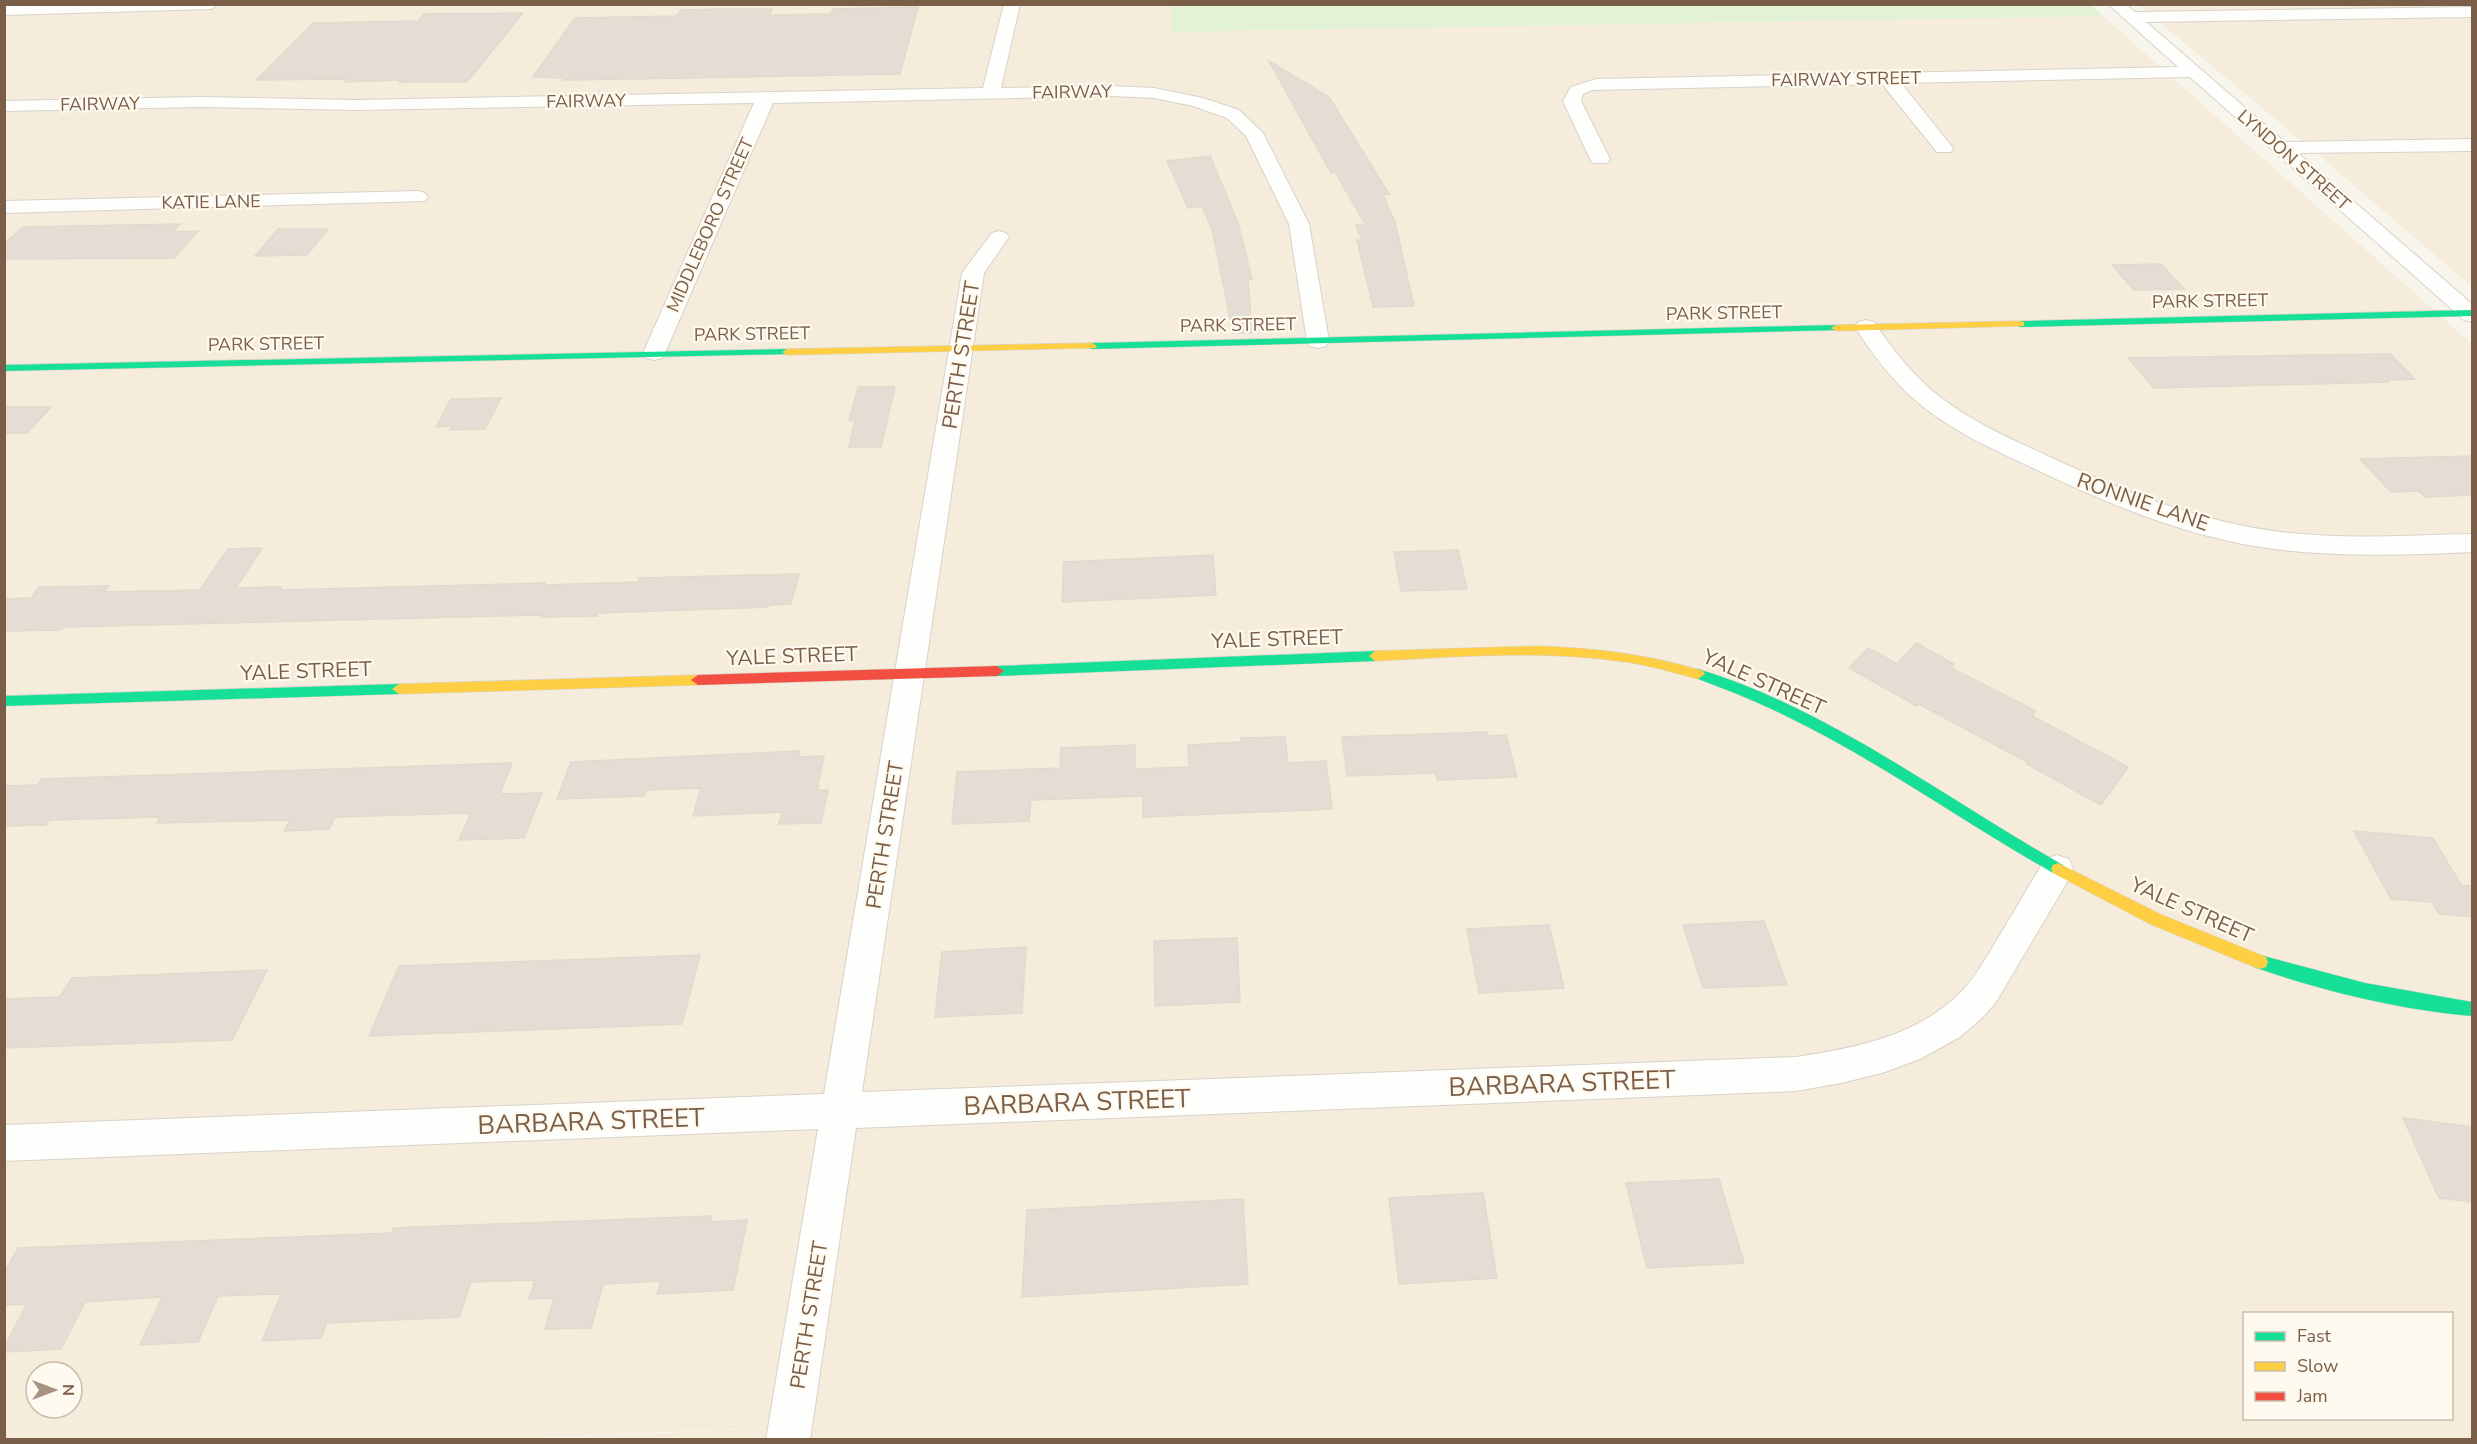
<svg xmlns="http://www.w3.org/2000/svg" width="2477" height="1444" viewBox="0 0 2477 1444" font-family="'Nunito Sans',sans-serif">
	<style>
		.residential { fill: #f5ecdc; fill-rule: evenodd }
		.green { fill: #e3f1d5 }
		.building { fill: #e5ddd3; stroke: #e3d8cd; stroke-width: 1.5 }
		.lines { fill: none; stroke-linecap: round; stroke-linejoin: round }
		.street-casing { stroke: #d8d2ca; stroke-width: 2 }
		.fast-casing { stroke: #d8d1c8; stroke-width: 1 }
		.slow-casing { stroke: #d8d1c8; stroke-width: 1 }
		.jam-casing { stroke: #d8d1c8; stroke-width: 1 }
		.street { fill: #fefefc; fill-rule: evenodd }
		.fast { fill: #16e098; fill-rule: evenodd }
		.slow { fill: #ffcf43; fill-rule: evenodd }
		.jam { fill: #f24e42; fill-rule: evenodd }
		.labels { text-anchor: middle; stroke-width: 4.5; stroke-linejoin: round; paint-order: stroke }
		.far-street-label { font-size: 18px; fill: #7b5e48; stroke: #fffaef }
		.street-label { font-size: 21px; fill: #7b5e48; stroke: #fffaef }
		.near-street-label { font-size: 26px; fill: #7b5e48; stroke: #fffaef }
	</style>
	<rect width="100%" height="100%" fill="#f8f5ec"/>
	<!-- residential -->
	<path class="residential" d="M 25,4 L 1171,4 L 1172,32 L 2103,16 L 2472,344 L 2472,1439 L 541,1439 L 1122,1411 L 517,1439 L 5,1439 L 4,19 ZM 2244,1314 L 2452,1314 L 2452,1418 L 2244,1418 ZM 36,1372 L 72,1372 L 72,1408 L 36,1408 Z
		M 2139,5 L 2472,5 L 2472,287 L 2328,163 Z"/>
	<!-- green -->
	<path class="green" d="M 2090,4 L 2103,16 L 1171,32 L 1171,5 Z"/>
	<!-- building -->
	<path class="building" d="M 918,7 L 900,74 L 631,79 L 563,80 L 564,78 L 533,77 L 575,18 L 677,16 L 681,10 L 722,9 L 772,9 L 769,15 L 831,14 L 833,9 Z
		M 523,13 L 467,82 L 399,82 L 401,80 L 345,82 L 348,79 L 256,80 L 313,23 L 418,21 L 424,14 Z
		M 1269,61 L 1329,97 L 1389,194 L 1383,195 L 1395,222 L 1414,306 L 1373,307 L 1357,240 L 1362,240 L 1356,225 L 1365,224 L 1335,172 L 1331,173 Z
		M 1210,156 L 1238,223 L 1252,279 L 1248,279 L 1252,333 L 1233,333 L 1212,229 L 1202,206 L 1188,208 L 1167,161 Z
		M 180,224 L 172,232 L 198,231 L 174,258 L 4,259 L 4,244 L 23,227 Z
		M 278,229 L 328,229 L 307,255 L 255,256 Z
		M 2161,264 L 2184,289 L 2134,290 L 2112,265 Z
		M 2390,354 L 2415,379 L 2387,380 L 2389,382 L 2154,388 L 2128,358 Z
		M 858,387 L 895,387 L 881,447 L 849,447 L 855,420 L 849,421 Z
		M 501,398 L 485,429 L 450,430 L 453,426 L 436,427 L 451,399 Z
		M 4,407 L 51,407 L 27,433 L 4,433 Z
		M 2472,456 L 2472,495 L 2425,497 L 2419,491 L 2391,492 L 2360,459 Z
		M 262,548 L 236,588 L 282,587 L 280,590 L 545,583 L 544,585 L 638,582 L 639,578 L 799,574 L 791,604 L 768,605 L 768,607 L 598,613 L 597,616 L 541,617 L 542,615 L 64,627 L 61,630 L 4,631 L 4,599 L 31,598 L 39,587 L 109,586 L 104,592 L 200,590 L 228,549 Z
		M 1458,550 L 1467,589 L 1401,591 L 1394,552 Z
		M 1213,555 L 1216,595 L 1062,602 L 1064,562 Z
		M 1916,643 L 1954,664 L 1951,668 L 2036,711 L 2032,716 L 2128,767 L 2101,805 L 2027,764 L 2029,763 L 1919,704 L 1917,706 L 1849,668 L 1868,648 L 1897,664 Z
		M 1487,732 L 1487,736 L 1506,735 L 1517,777 L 1437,780 L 1435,773 L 1347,776 L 1342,737 Z
		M 1285,737 L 1288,763 L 1326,761 L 1332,809 L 1143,817 L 1143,796 L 1031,800 L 1029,821 L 952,824 L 957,772 L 1060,768 L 1061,748 L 1135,745 L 1135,769 L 1189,767 L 1188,745 L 1242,742 L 1241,738 Z
		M 800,751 L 799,757 L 824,756 L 817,790 L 828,790 L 821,823 L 779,824 L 782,812 L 693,816 L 701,788 L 646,790 L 644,796 L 557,799 L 571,762 Z
		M 512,763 L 500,794 L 542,793 L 524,838 L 459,840 L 471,813 L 335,817 L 329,829 L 284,831 L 290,820 L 157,823 L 161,817 L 49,820 L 46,825 L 4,826 L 4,786 L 37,785 L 42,779 Z
		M 2354,831 L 2433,838 L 2461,885 L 2472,886 L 2472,917 L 2439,914 L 2432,902 L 2391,899 Z
		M 1764,921 L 1787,985 L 1703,988 L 1683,925 Z
		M 1549,925 L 1564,988 L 1479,993 L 1467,929 Z
		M 1237,938 L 1240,1002 L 1155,1006 L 1154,941 Z
		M 1026,947 L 1022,1013 L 935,1017 L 942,952 Z
		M 700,955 L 682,1024 L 369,1036 L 399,966 Z
		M 267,970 L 232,1040 L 4,1048 L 4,999 L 60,997 L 72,978 Z
		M 2403,1118 L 2472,1127 L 2472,1202 L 2439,1198 Z
		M 1719,1179 L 1744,1263 L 1647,1268 L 1626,1183 Z
		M 1483,1193 L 1497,1278 L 1399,1284 L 1389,1198 Z
		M 1243,1199 L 1248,1284 L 1022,1297 L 1027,1210 Z
		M 712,1216 L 711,1222 L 747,1220 L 733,1290 L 657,1294 L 661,1281 L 603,1284 L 591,1328 L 545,1329 L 554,1298 L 529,1299 L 535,1280 L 471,1282 L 459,1317 L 327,1323 L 321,1338 L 262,1341 L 281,1294 L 218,1296 L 198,1342 L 140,1345 L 162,1297 L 85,1302 L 61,1349 L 4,1352 L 4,1348 L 27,1304 L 4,1305 L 4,1273 L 18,1248 L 392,1233 L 393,1228 Z"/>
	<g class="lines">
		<defs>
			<path id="street" d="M 219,4 L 211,9 L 4,15 L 4,5 Z
				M 1004,4 L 1020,4 L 1001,88 L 1112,86 L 1154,88 L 1203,98 L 1239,110 L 1263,133 L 1309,224 L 1329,341 L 1326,346 L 1318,348 L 1310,346 L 1307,341 L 1289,224 L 1246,136 L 1227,118 L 1193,106 L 1154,98 L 1112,96 L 773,103 L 665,353 L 662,358 L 654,360 L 646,358 L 643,353 L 754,103 L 357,110 L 200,107 L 4,111 L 4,101 L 200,97 L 357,100 L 983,88 Z
				M 2108,4 L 2126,4 L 2135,12 L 2472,7 L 2472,17 L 2146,22 L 2285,142 L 2472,139 L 2472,151 L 2298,153 L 2472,304 L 2472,322 L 2464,320 L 2190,77 L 1901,83 L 1953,148 L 1951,152 L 1937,152 L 1882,84 L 1592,90 L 1583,94 L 1581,101 L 1610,159 L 1607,163 L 1593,163 L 1590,159 L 1563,101 L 1571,87 L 1596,79 L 2178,67 Z
				M 418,191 L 425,193 L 428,197 L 425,201 L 4,213 L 4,201 Z
				M 999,231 L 1006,233 L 1009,237 L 984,273 L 862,1092 L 1796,1057 C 1854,1048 1915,1037 1959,994 C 1977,976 1990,951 2003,930 C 2017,906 2031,883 2045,859 L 2057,855 L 2069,859 L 2073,869 L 2069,879 L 1996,1002 L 1984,1016 L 1960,1037 L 1920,1059 L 1885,1072 L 1841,1083 L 1796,1091 L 856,1128 L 810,1440 L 766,1440 L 818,1129 L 4,1161 L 4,1125 L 824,1094 L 962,273 L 992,233 Z
				M 1866,320 L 1874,322 C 1893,350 1913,376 1940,397 C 1974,423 2013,440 2052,458 C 2125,492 2200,522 2281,532 C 2344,540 2409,535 2472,534 L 2472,552 C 2410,555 2345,557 2282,550 C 2194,540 2112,506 2033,468 C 1992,449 1950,430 1915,400 C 1891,379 1872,354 1855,327 L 1858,322 Z"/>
			<path id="fast" d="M 2472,310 L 2472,316 L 2020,327 L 2015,324 L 2020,321 Z
				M 1836,325 L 1841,328 L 1840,330 L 1092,349 L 1087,346 L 1092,343 Z
				M 787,349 L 792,352 L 791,354 L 4,371 L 4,365 Z
				M 1375,651 L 1381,656 L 1375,661 L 997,676 L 990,671 L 997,666 Z
				M 1698,669 C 1830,709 1944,798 2063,865 L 2065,869 L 2063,873 L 2058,875 L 2053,873 C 1963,822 1879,761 1786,716 C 1756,701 1725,689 1693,677 L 1691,674 Z
				M 399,684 L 406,689 L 399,694 L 4,706 L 4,696 Z
				M 2260,955 L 2365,983 L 2472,1002 L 2472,1016 C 2402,1010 2321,991 2254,967 L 2252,962 L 2254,957 Z"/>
			<path id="slow" d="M 2020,321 L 2024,322 L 2024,326 L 1836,331 L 1831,328 L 1836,325 Z
				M 1092,343 L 1097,346 L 1096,348 L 787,355 L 782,352 L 787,349 Z
				M 1538,646 C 1594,648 1648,654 1703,671 L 1705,674 L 1698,679 C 1671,672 1645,664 1618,661 C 1537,650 1456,657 1375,661 L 1369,656 L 1375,651 Z
				M 698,675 L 705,680 L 698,685 L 399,694 L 392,689 L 399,684 Z
				M 2058,863 L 2160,914 L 2266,957 L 2268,962 L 2266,967 L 2260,969 L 2254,967 L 2150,924 L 2053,873 L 2051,869 L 2053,865 Z"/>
			<path id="jam" d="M 997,666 L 1004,671 L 997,676 L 698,685 L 691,680 L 698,675 Z"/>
		</defs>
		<!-- street casing -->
		<use href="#street" class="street-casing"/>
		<!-- fast casing -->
		<use href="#fast" class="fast-casing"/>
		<!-- slow casing -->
		<use href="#slow" class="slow-casing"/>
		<!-- jam casing -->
		<use href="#jam" class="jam-casing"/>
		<!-- street -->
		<use href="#street" class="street"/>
		<!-- fast -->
		<use href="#fast" class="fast"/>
		<!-- slow -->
		<use href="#slow" class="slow"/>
		<!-- jam -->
		<use href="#jam" class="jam"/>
	</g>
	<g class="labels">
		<!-- far-street labels -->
		<g class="far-street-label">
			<text transform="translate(1846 79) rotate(-1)" y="6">FAIRWAY STREET</text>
			<text transform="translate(1072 92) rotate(-1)" y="6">FAIRWAY</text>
			<text transform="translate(586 101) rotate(-1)" y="6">FAIRWAY</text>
			<text transform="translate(100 104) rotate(-1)" y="6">FAIRWAY</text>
			<text transform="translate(2294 160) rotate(41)" y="6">LYNDON STREET</text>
			<text transform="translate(211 202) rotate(-1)" y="6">KATIE LANE</text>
			<text transform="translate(710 225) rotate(-66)" y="6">MIDDLEBORO STREET</text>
			<text transform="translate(2210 301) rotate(-1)" y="6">PARK STREET</text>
			<text transform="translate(1724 313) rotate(-1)" y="6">PARK STREET</text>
			<text transform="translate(1238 325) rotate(-1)" y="6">PARK STREET</text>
			<text transform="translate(752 334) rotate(-1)" y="6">PARK STREET</text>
			<text transform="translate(266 344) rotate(-1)" y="6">PARK STREET</text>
		</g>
		<!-- street labels -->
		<g class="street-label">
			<text transform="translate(961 355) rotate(-81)" y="7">PERTH STREET</text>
			<text transform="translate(2143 502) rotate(19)" y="7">RONNIE LANE</text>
			<text transform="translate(1277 639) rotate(-2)" y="7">YALE STREET</text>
			<text transform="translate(792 656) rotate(-2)" y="7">YALE STREET</text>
			<text transform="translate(306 671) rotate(-2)" y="7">YALE STREET</text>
			<text transform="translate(1764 682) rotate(24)" y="7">YALE STREET</text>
			<text transform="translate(885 835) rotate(-81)" y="7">PERTH STREET</text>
			<text transform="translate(2192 910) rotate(24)" y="7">YALE STREET</text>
			<text transform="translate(809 1315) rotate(-81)" y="7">PERTH STREET</text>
		</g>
		<!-- near-street labels -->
		<g class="near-street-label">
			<text transform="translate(1562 1083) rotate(-2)" y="9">BARBARA STREET</text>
			<text transform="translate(1077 1102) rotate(-2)" y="9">BARBARA STREET</text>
			<text transform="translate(591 1121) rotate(-2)" y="9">BARBARA STREET</text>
		</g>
	</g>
	<!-- border -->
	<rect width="2477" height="1444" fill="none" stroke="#7b5e48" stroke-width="12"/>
	<!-- legend -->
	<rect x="2243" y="1312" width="210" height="108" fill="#fffaef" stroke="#cabcac" stroke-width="1.5"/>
	<rect x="2255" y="1332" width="30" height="9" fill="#16e098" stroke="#cabcac" stroke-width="1.5"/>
	<text x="2297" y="1342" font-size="18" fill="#7b5e48">Fast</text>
	<rect x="2255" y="1362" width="30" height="9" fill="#ffcf43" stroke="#cabcac" stroke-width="1.5"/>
	<text x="2297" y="1372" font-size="18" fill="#7b5e48">Slow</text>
	<rect x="2255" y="1392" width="30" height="9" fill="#f24e42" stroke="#cabcac" stroke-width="1.5"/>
	<text x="2297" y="1402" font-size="18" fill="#7b5e48">Jam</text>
	<!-- north arrow -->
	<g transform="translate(54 1390) rotate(90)"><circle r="28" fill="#fffaef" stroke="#cabcac" stroke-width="1.5"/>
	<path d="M0-4.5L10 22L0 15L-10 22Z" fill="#a79381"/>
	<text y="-9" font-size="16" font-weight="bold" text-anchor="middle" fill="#7b5e48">N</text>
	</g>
</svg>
